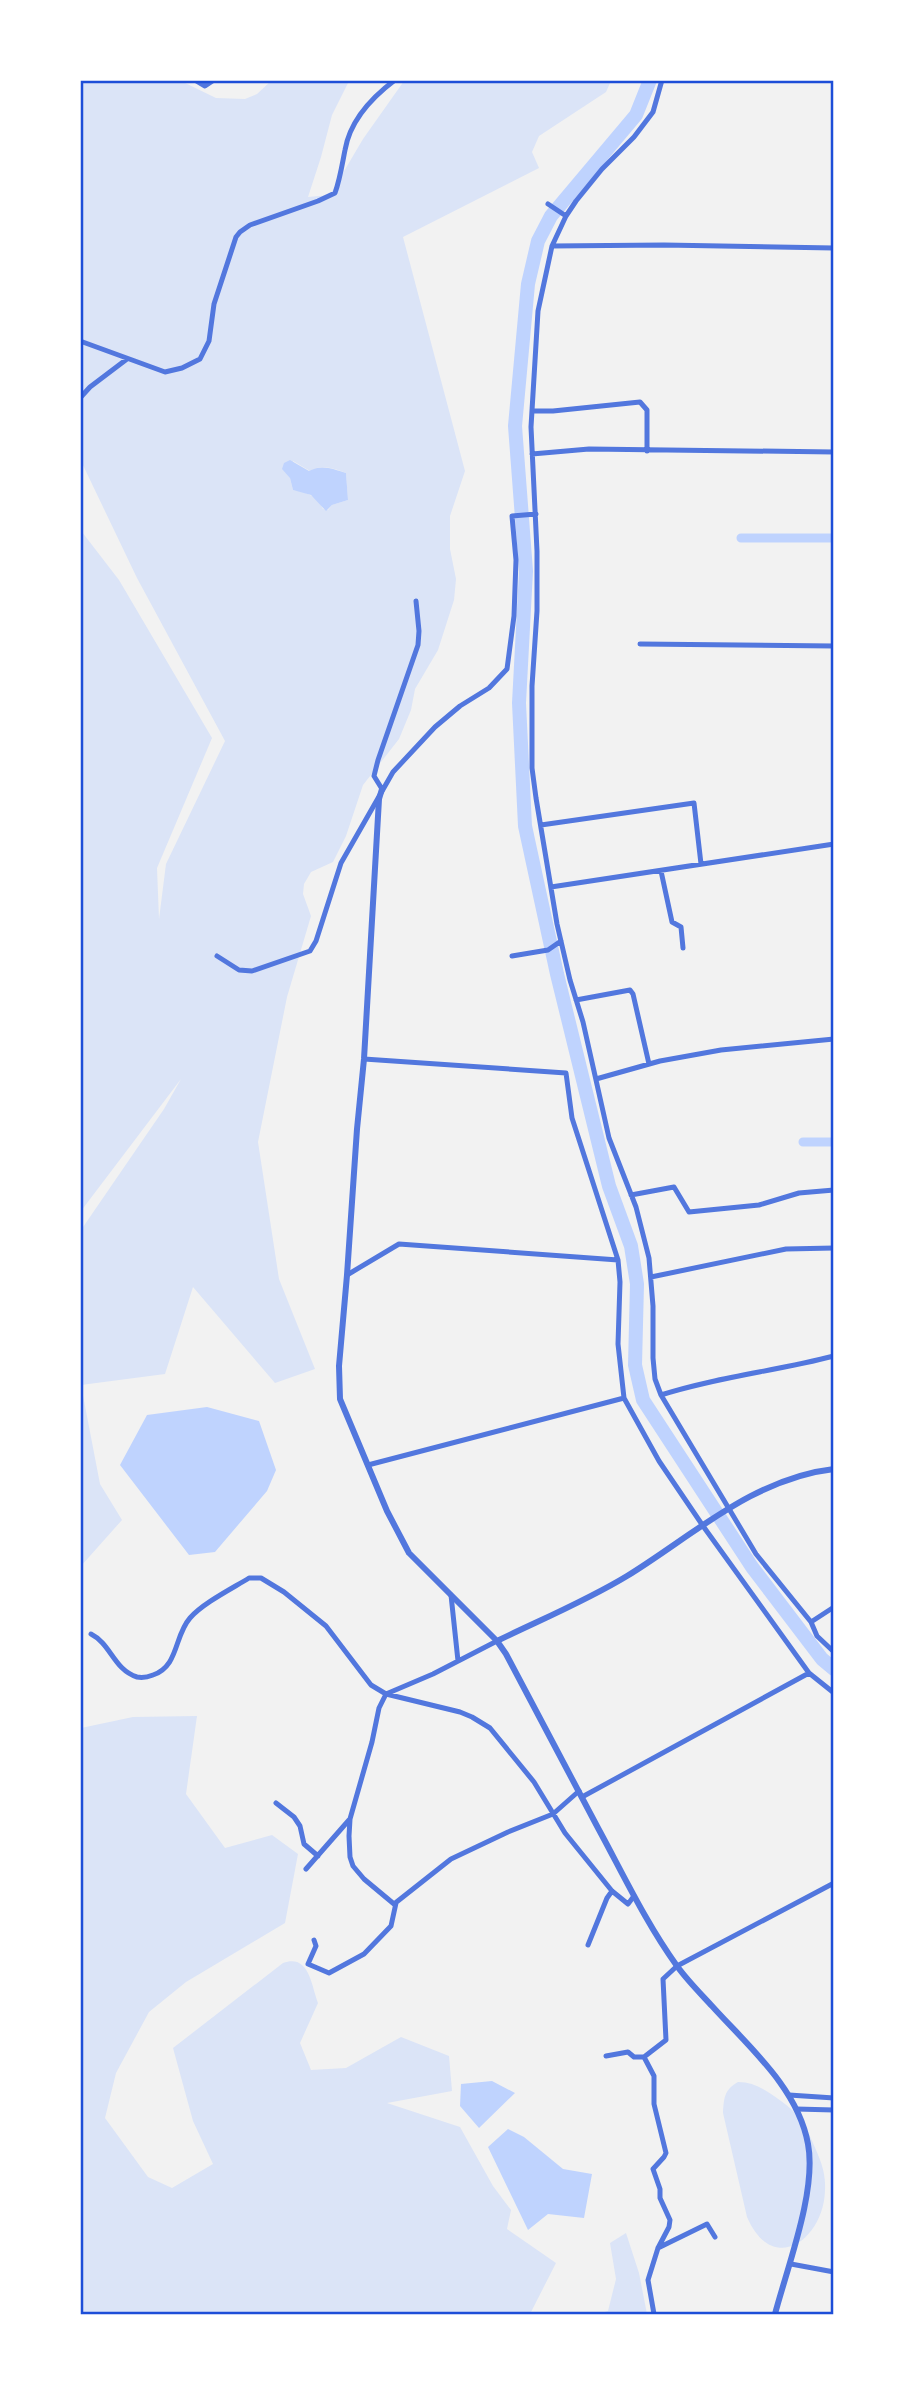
<svg xmlns="http://www.w3.org/2000/svg" width="914" height="2395" viewBox="0 0 914 2395" font-family="Helvetica,sans-serif">
	<style>
		.green { fill: #dbe4f7; fill-rule: evenodd }
		.water { fill: #bfd3fe }
		.lines { fill: none; stroke-linecap: round; stroke-linejoin: round }
		.canal { stroke: #bfd3fe; stroke-width: 9 }
		.river { stroke: #bfd3fe; stroke-width: 14 }
		.minor { stroke: #5277de; stroke-width: 5 }
		.tertiary { stroke: #5277de; stroke-width: 6 }
		.neatline { fill: none; stroke: #1d4ed8; stroke-width: 2.5 }
	</style>
	<rect width="100%" height="100%" fill="#f2f2f2"/>
	<!-- green -->
	<path class="green" d="M 81,81 L 181,81 L 216,98 L 245,99 L 257,94 L 271,81 L 349,81 L 332,115 L 321,157 L 308,197 L 330,195 L 363,139 L 404,81 L 611,81 L 606,92 L 539,136 L 532,152 L 539,168 L 403,237 L 465,471 L 450,516 L 450,549 L 456,579 L 454,600 L 438,650 L 415,689 L 411,710 L 399,739 L 363,785 L 346,836 L 333,862 L 311,872 L 304,884 L 303,894 L 311,916 L 287,997 L 258,1142 L 279,1279 L 315,1369 L 275,1383 L 193,1287 L 165,1374 L 81,1385 L 81,1230 L 164,1109 L 181,1079 L 81,1211 L 80,499 L 82,532 L 119,580 L 212,738 L 157,868 L 159,919 L 166,864 L 225,741 L 137,578 L 81,461 ZM 293,461 L 310,471 C 322,464 333,468 346,473 L 348,500 L 332,505 L 328,510 L 323,509 C 318,496 306,492 293,490 L 290,478 Z
		M 81,1385 L 100,1484 L 122,1520 L 81,1566 Z
		M 197,1716 L 186,1794 L 225,1848 L 272,1835 L 298,1854 L 285,1923 L 186,1982 L 149,2012 L 116,2073 L 105,2118 L 148,2177 L 172,2188 L 213,2164 L 193,2121 L 173,2048 L 283,1963 C 309,1954 311,1984 318,2003 L 300,2043 L 311,2070 L 346,2068 L 401,2037 L 449,2056 L 452,2091 L 387,2103 L 460,2127 L 493,2186 L 511,2210 L 507,2229 L 556,2263 L 530,2314 L 81,2314 L 81,1728 L 133,1717 Z
		M 738,2082 C 755,2082 767,2091 781,2101 C 797,2112 806,2126 813,2143 C 820,2159 826,2172 825,2190 C 824,2239 773,2277 747,2217 L 723,2113 C 724,2098 724,2090 738,2082 Z
		M 626,2233 L 639,2273 L 647,2314 L 598,2314 L 608,2311 L 616,2279 L 610,2243 Z"/>
	<!-- water -->
	<path class="water" d="M 290,460 L 309,471 C 322,464 333,469 346,473 L 348,500 L 332,505 L 326,511 L 311,495 L 293,490 L 290,478 L 282,469 L 284,463 Z
		M 207,1407 L 259,1421 L 276,1470 L 267,1491 L 215,1552 L 189,1555 L 120,1465 L 147,1415 Z
		M 492,2081 L 515,2093 L 479,2128 L 460,2106 L 461,2084 Z
		M 508,2129 L 524,2137 L 563,2169 L 592,2174 L 584,2218 L 548,2214 L 528,2230 L 488,2147 Z"/>
	<g class="lines">
		<!-- canal -->
		<path class="canal" d="M 741,538 L 834,538
			M 803,1142 L 834,1142"/>
		<!-- river -->
		<path class="river" d="M 650,80 L 636,115 L 551,216 L 538,241 L 528,284 L 515,426 L 526,571 L 519,703 L 525,826 L 557,974 L 609,1186 L 631,1246 L 637,1284 L 635,1365 L 643,1400 L 752,1567 L 822,1659 L 834,1669"/>
		<!-- minor -->
		<path class="minor" d="M 195,80 L 205,86 L 214,80
			M 662,80 L 653,112 L 634,137 L 602,169 L 576,201 L 566,216 L 552,246 L 538,311 L 531,427 L 537,551 L 537,611 L 532,686 L 532,768 L 536,798 L 557,924 L 570,980 L 583,1022 L 609,1138 L 636,1207 L 649,1258 L 653,1306 L 653,1358 L 655,1379 L 661,1395 L 756,1554 L 811,1622 L 817,1636 L 834,1652
			M 548,204 L 566,216
			M 552,246 L 664,245 L 834,248
			M 80,341 L 165,372 L 182,368 L 200,359 L 209,341 L 214,304 L 236,237 L 240,232 L 250,225 L 318,201 L 335,193 C 340,179 342,165 345,150 C 350,121 371,98 395,80
			M 80,398 L 90,387 L 127,359
			M 532,411 L 553,411 L 640,402 L 647,410 L 647,451
			M 532,454 L 589,449 L 834,452
			M 640,644 L 834,646
			M 382,789 L 374,776 L 378,760 L 418,645 L 419,631 L 416,601
			M 541,825 L 694,803 L 701,864
			M 661,871 L 672,922 L 681,927 L 683,948
			M 551,887 L 834,844
			M 217,956 L 239,970 L 252,971 L 310,951 L 316,941 L 341,863 L 393,772 L 435,727 L 460,706 L 489,688 L 507,669 L 514,616 L 516,560 L 512,516 L 536,514
			M 512,956 L 548,950 L 561,941
			M 576,1000 L 630,990 L 633,994 L 649,1064
			M 364,1059 L 566,1073 L 572,1118 L 618,1260 L 620,1282 L 618,1344 L 624,1398 L 659,1461 L 703,1526 L 809,1673 L 834,1693
			M 596,1079 L 660,1061 L 721,1050 L 834,1039
			M 631,1195 L 674,1187 L 689,1212 L 759,1205 L 799,1193 L 834,1190
			M 347,1275 L 399,1244 L 618,1260
			M 651,1277 L 786,1249 L 834,1248
			M 661,1395 C 717,1377 776,1371 834,1356
			M 368,1465 L 624,1398
			M 451,1595 L 458,1661
			M 811,1622 L 834,1607
			M 91,1634 C 111,1644 114,1670 137,1677 C 142,1678 148,1677 153,1675 C 179,1666 174,1636 190,1618 C 203,1603 233,1588 249,1578 L 261,1578 L 284,1592 L 326,1626 L 371,1685 L 386,1694 L 460,1712 L 472,1717 L 490,1728 L 534,1782 L 565,1833 L 612,1891 L 628,1904 L 634,1896
			M 497,1641 L 433,1674 L 386,1694 L 379,1708 L 372,1742 L 350,1819 L 349,1836 L 350,1857 L 353,1866 L 364,1879 L 394,1904 L 451,1859 L 508,1832 L 553,1814 L 579,1791
			M 582,1797 L 809,1673
			M 276,1803 L 294,1817 L 300,1826 L 304,1844 L 318,1856
			M 306,1869 L 349,1820
			M 314,1940 L 316,1946 L 308,1964 L 329,1973 L 364,1954 L 391,1926 L 396,1903
			M 588,1945 L 607,1898 L 612,1891
			M 606,2056 L 628,2052 L 634,2057 L 644,2057 L 666,2040 L 663,1979 L 677,1966 L 834,1883
			M 644,2057 L 654,2076 L 654,2104 L 666,2153 L 664,2157 L 653,2169 L 660,2189 L 660,2198 L 670,2220 L 669,2227 L 658,2248 L 648,2280 L 654,2314
			M 789,2095 L 834,2098
			M 796,2109 L 834,2110
			M 658,2248 L 707,2224 L 715,2237
			M 791,2264 L 834,2272"/>
		<!-- tertiary -->
		<path class="tertiary" d="M 382,789 L 379,799 L 364,1059 L 357,1129 L 347,1275 L 339,1366 L 340,1399 L 387,1511 L 409,1553 L 497,1641 L 506,1654 C 537,1712 567,1770 598,1828 C 623,1874 646,1923 677,1966 C 687,1980 700,1993 712,2006 C 748,2046 798,2088 808,2144 C 817,2191 787,2268 775,2314
			M 497,1641 C 540,1620 586,1601 627,1576 C 692,1536 754,1478 834,1469"/>
	</g>
	<!-- border -->
	<rect width="914" height="2395" fill="none" stroke="#ffffff" stroke-width="164"/>
	<rect x="82" y="82" width="750" height="2231" class="neatline"/>
</svg>
